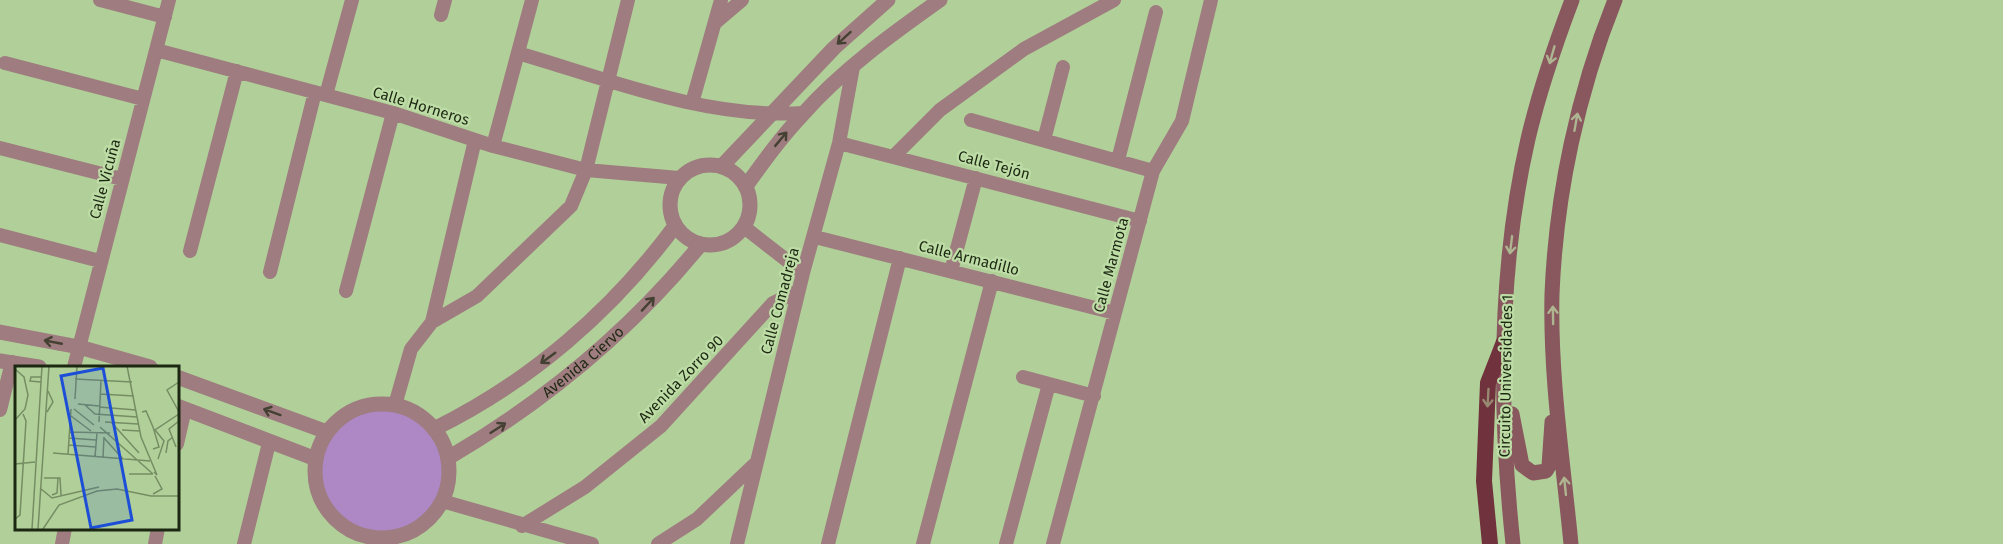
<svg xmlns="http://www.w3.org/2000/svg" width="2003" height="544" viewBox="0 0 2003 544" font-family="'Fira Sans',sans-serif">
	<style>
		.green { fill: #ad88c4 }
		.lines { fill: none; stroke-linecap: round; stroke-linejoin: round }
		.minor { stroke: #9e7c7f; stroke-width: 14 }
		.tertiary { stroke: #9e7c7f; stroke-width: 15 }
		.secondary { stroke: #89585e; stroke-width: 15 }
		.trunk { stroke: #70333d; stroke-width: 16 }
		.oneway { stroke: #444133 }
		.oneway2 { stroke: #aeb590 }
		.oneway3 { stroke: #978872 }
		.labels { text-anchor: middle; stroke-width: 4.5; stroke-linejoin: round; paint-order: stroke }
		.street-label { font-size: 15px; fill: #1d2813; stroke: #bedda6 }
		.inset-road { fill: none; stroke: #768d63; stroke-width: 1.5 }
		.view { fill: #1d4ed8; fill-opacity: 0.15; stroke: #1d4ed8; stroke-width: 3 }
		.inset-edge { fill: none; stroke: #1d2813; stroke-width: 3 }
	</style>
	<rect width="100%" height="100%" fill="#b1d099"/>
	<!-- green -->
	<path class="green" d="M316 471a65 65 0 1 1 130 0a65 65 0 1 1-130 0Z"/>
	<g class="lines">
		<!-- minor -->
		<path class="minor" d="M 100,0 L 165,17
			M 441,15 L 445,0
			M 715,23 L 742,0
			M 156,50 L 393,113 L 493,146 L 586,170 L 679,178
			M 518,53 C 610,80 706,119 803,113
			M 5,63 L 143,99
			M 326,95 L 352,0
			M 692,103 L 721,0
			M 971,120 L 1153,171
			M 1044,140 L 1063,67
			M 839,143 L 1140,221
			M 493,146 L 532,0
			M 0,148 L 122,179
			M 894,156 L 940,110 L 1024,49 L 1114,0
			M 1118,160 L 1156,12
			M 744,227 L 803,273
			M 0,235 L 100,261
			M 815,237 L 1115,313
			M 190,251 L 237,71
			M 951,271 L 976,178
			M 270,272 L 315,92
			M 346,291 L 393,113
			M 432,322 L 477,296 L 571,206 L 586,170 L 628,0
			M 74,367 L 169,0
			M 1023,377 L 1094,396
			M 395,405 L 411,349 L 432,322 L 475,140
			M 0,410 L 12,362
			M 177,444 L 185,409
			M 442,501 L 592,544
			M 522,526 L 585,487 L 661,426 L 773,303 L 798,291
			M 62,544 L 65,528
			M 155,544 L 158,528
			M 244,544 L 269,443
			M 658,544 L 697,519 L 757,462
			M 737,544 L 803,273 L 839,143 L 853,67
			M 828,544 L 900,258
			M 923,544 L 992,281
			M 1006,544 L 1049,384
			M 1053,544 L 1153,171 L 1182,121 L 1211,0"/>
		<!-- tertiary -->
		<g class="tertiary">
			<circle cx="710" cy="205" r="40"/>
			<path d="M 722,166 L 834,48 L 888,0"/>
			<path d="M 746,186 C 764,161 782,136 803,114 C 842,70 892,34 940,0"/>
			<path d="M 0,332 L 79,347 L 150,367"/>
			<path d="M 0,361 L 39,367"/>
			<path d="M 177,377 L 327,432"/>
			<circle cx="382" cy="471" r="67"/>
			<path d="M 177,406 L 316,459"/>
			<path d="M 434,429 C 530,382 612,311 675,226"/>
			<path id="s1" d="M 448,458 C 544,402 630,331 701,244"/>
		</g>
		<!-- secondary -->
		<path class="secondary" d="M 1512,414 L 1522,465 L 1533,473 L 1546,471 L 1549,466 L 1552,422
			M 1513,544 C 1499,412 1498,269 1528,139 C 1539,92 1555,45 1572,0
			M 1571,544 C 1563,461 1550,377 1552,294 C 1556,194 1578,92 1615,0"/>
		<!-- trunk -->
		<path class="trunk" d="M 1490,544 L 1484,481 L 1488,383 L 1504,342"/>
	</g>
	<!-- one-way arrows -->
	<defs><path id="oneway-shaft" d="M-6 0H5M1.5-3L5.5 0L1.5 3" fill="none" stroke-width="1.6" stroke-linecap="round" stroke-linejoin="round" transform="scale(1.5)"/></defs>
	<g class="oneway">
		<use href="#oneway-shaft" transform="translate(844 38) rotate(138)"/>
		<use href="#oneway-shaft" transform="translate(781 139) rotate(-50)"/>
		<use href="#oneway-shaft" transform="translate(648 304) rotate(-47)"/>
		<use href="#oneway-shaft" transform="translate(53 342) rotate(-169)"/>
		<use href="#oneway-shaft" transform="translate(548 358) rotate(144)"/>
		<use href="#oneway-shaft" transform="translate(272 412) rotate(-160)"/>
		<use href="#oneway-shaft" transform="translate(498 428) rotate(-33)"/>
	</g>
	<g class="oneway2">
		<use href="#oneway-shaft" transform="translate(1552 55) rotate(106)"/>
		<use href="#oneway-shaft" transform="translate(1576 122) rotate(-80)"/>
		<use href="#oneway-shaft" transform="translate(1511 245) rotate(97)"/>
		<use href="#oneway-shaft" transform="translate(1553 315) rotate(-91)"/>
		<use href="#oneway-shaft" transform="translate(1565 486) rotate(-96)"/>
	</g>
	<use class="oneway3" href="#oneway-shaft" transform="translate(1488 398) rotate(93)"/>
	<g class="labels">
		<!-- street labels -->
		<g class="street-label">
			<text transform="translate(421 106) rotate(17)" y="5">Calle Horneros</text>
			<text transform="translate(994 165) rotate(15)" y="5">Calle Tejón</text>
			<text transform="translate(105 179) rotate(-75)" y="5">Calle Vicuña</text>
			<text transform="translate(969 258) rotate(14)" y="5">Calle Armadillo</text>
			<text transform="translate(1111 265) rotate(-75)" y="5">Calle Marmota</text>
			<text transform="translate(780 301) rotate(-75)" y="5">Calle Comadreja</text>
			<text dy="5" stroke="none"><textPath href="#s1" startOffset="166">Avenida Ciervo</textPath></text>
			<text transform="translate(1506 376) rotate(-89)" y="5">Circuito Universidades 1</text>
			<text transform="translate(681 379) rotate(-46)" y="5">Avenida Zorro 90</text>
		</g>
	</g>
	<!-- overview -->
	<g transform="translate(15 366)">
		<rect width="164" height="164" fill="#b1d099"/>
		<path class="inset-road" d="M 112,0 L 126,71 L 142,109 L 139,106M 0,3 L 9,11 L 13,29 L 10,43 L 0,54M 26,11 L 16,11 L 15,15 L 26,16M 60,13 L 117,16M 164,16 L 152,24 L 164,46M 85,28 L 119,30M 60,33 L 62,0M 63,38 L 84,40M 70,39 L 80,48 L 122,51M 84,41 L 121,44M 59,43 L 79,59M 32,46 L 38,36 L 33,25M 127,46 L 131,45 L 138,61 L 144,81 L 138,83M 56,50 L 76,65M 84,56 L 86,14M 90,56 L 123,58M 96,56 L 124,87M 85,61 L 138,108M 107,64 L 125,65M 54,66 L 95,67M 54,72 L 81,74M 89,72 L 108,93M 53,79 L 81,81M 161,81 L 154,63 L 164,55M 38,87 L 135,95M 151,87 L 153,75 L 158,71M 53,88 L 56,43M 80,91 L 82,67M 88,91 L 89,71M 143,93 L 149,75 L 140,64 L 164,48M 0,98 L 20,96M 114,108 L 138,108M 29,112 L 45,112 L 46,129M 25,122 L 37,132 L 84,121M 138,128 L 147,123 L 140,110M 37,129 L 42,127 L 43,112M 0,153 L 5,149 L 11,55 L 8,48M 17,163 L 27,0M 23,163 L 34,0M 28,163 L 44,139 L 82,125 L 102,123 L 136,130 L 164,130"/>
		<path class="view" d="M 88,2 L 117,154 L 76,162 L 46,10 Z"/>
		<rect width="164" height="164" class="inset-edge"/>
	</g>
</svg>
